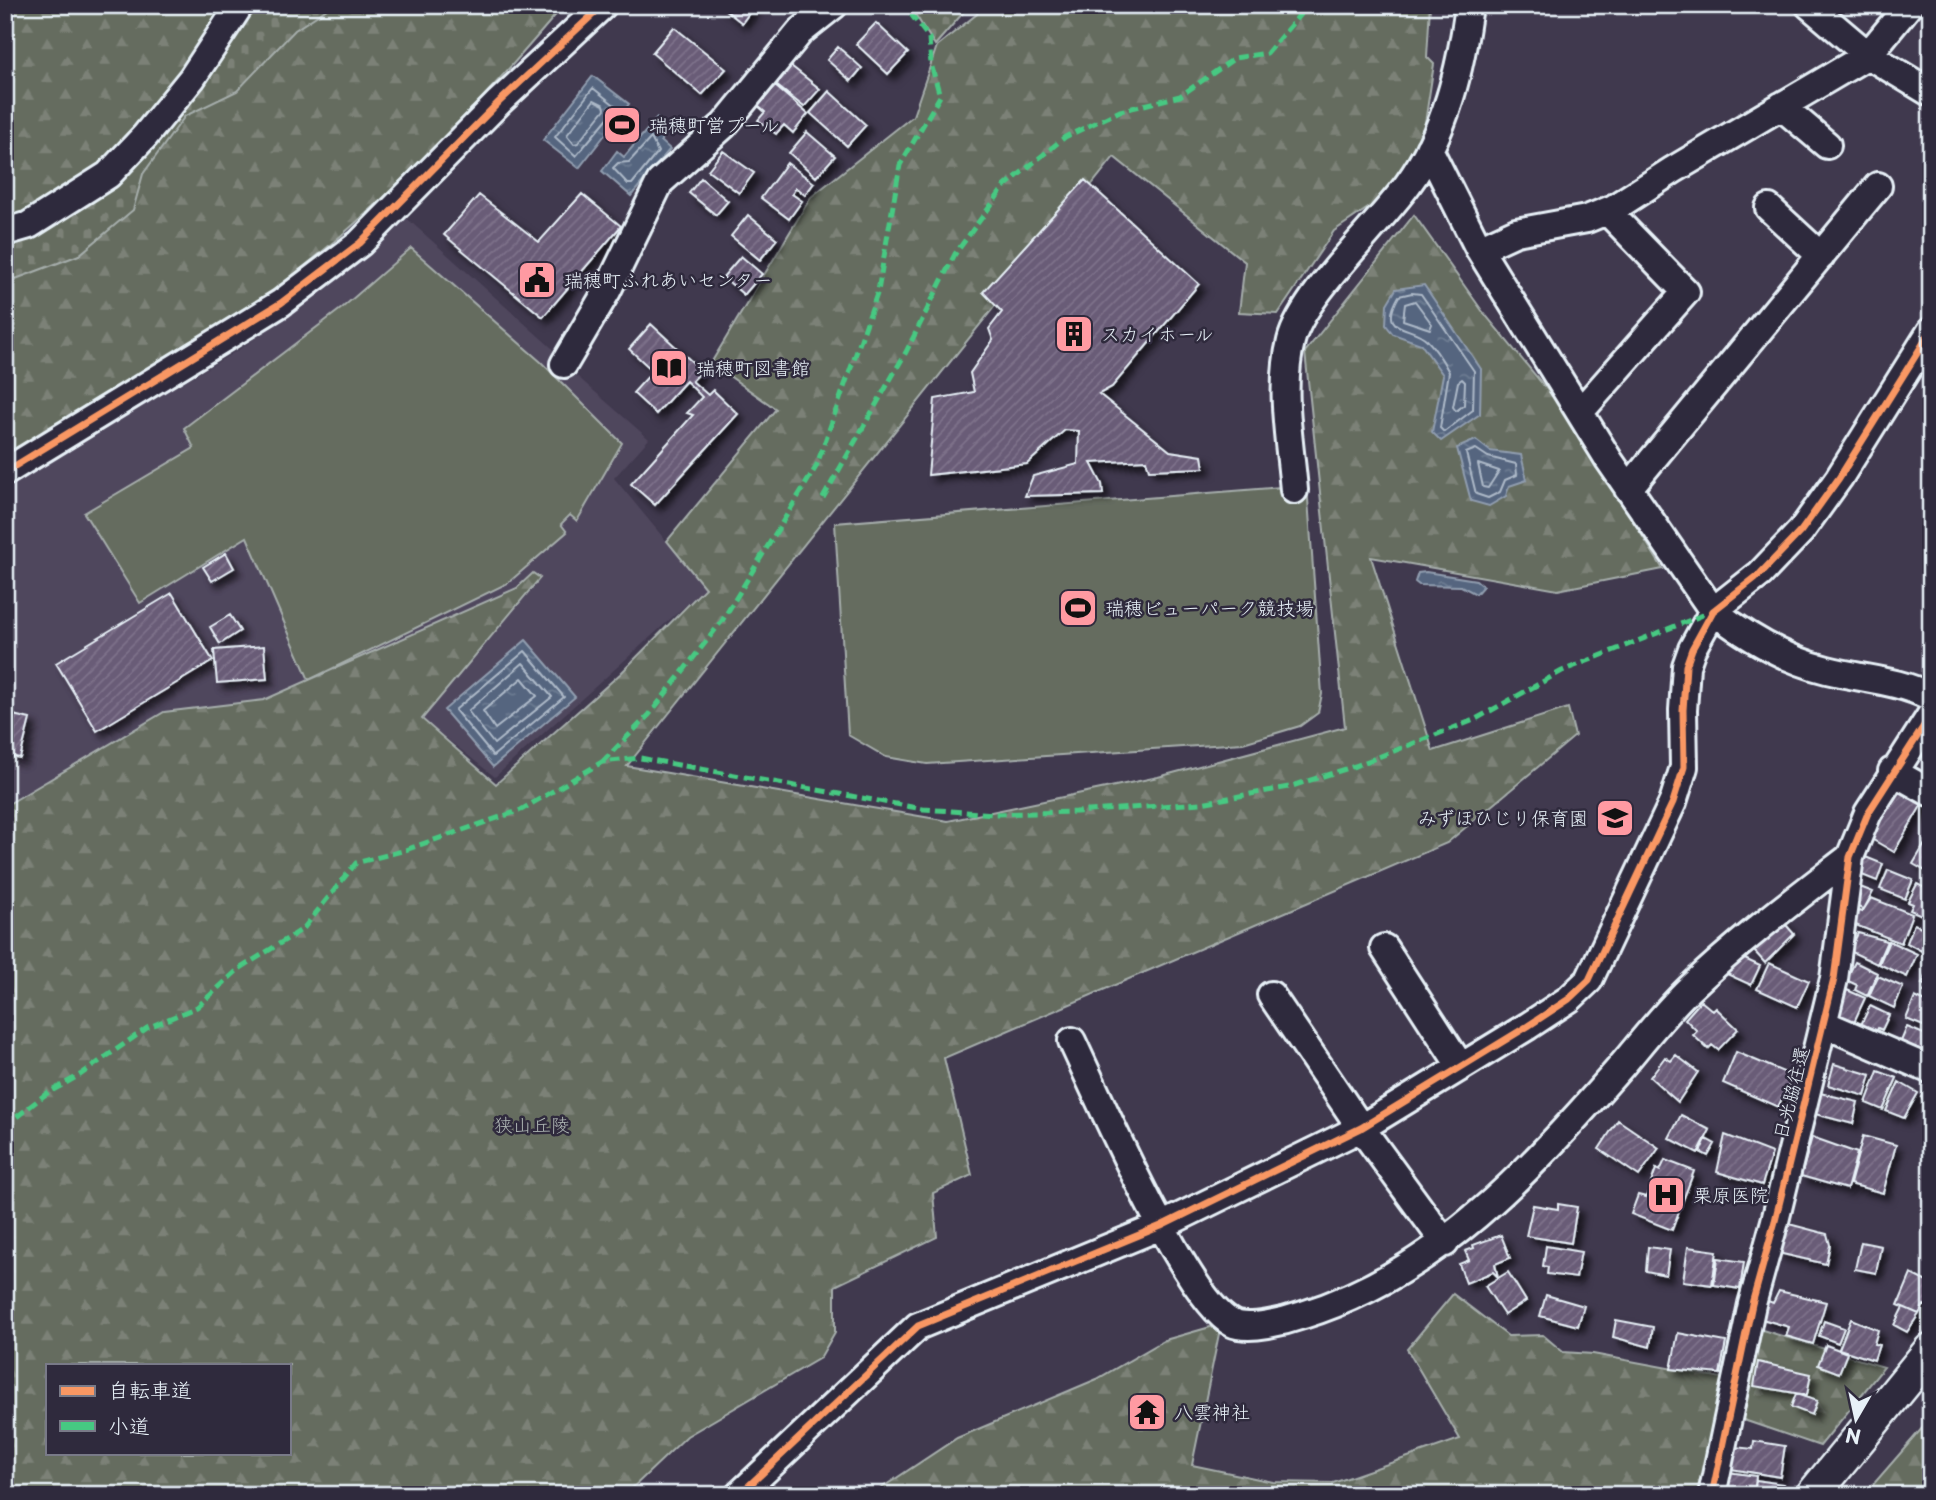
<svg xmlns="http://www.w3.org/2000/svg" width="1936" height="1500" viewBox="0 0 1936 1500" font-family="'Playpen Sans','Klee One',sans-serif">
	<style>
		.built { fill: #4f465d }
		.grass { fill: #656c5f; stroke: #a6aeac; stroke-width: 2 }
		.forest { fill: url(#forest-firs); stroke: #a6aeac; stroke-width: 2; fill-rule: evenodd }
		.cemetery { fill: url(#cemetery-stones); stroke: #a6aeac; stroke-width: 2 }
		.water { fill: url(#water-ripples); stroke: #909daf; stroke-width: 2 }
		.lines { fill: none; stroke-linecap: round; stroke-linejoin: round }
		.shore { stroke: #adb9c8; stroke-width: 2 }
		.building { fill: url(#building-hatch); stroke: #e8f1f8; stroke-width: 2; filter: url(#shadow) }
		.minor-casing { stroke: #e8f1f8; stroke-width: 32 }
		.major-casing { stroke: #e8f1f8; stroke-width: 38 }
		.minor { stroke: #2f2a3d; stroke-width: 26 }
		.major { stroke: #2f2a3d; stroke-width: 33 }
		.quiet { stroke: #46c982; stroke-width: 5; stroke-dasharray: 10 5; stroke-linecap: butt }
		.cycleway-casing { stroke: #2f2a3d; stroke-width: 11 }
		.cycleway { stroke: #f99763; stroke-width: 7 }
		.labels { text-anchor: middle; stroke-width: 5; stroke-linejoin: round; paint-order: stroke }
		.poi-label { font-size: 19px; fill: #e8f1f8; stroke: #2f2a3d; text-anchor: start }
		.street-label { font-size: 19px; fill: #e8f1f8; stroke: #2f2a3d }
		.park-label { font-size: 19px; fill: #adb5b3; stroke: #2f2a3d }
	</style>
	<defs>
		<pattern id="forest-firs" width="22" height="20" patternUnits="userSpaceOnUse" patternTransform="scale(1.75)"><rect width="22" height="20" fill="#656c5f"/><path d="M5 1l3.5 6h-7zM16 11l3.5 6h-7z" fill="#7b8177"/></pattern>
		<pattern id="cemetery-stones" width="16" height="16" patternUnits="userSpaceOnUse" patternTransform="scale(1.75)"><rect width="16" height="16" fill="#656c5f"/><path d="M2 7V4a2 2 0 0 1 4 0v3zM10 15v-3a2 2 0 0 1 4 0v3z" fill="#7b8177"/></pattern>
		<pattern id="water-ripples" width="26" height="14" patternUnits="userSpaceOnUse" patternTransform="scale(1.75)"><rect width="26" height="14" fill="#55657f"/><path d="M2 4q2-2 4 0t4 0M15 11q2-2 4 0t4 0" fill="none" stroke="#6d7c92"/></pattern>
		<pattern id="building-hatch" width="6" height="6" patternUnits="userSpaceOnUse" patternTransform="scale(1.75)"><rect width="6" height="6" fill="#695b77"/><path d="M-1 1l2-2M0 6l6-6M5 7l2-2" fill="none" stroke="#7e738b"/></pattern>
		<filter id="shadow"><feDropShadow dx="6" dy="6" stdDeviation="3.5" flood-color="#0009"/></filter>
	</defs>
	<rect width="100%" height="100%" fill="#40394e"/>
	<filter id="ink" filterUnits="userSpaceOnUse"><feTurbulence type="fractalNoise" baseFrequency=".0143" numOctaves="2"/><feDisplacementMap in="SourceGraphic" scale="14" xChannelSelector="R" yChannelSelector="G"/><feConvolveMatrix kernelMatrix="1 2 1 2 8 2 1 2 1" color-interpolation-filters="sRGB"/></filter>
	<g filter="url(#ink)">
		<!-- built -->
		<path class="built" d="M 402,214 L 552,348 L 555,357 L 649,439 L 614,478 L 705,588 L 495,777 L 422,719 L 539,578 L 533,573 L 517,588 L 264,700 L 164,712 L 5,806 L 5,487 L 238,350 L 288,316 L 366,253 Z"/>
		<!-- grass -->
		<path class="grass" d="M 411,248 L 541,362 L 622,443 L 577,521 L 570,515 L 561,524 L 567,532 L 508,583 L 309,680 L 247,537 L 140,603 L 84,513 L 194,448 L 184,428 L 342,308 Z
			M 1307,485 L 1322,694 L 1318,713 L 1300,726 L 1243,743 L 927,764 L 886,757 L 848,735 L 835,523 Z"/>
		<!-- forest -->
		<path class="forest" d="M 5,5 L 564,5 C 483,101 396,194 297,272 C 207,344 104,399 5,458 Z
			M 981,5 L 1430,5 L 1427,57 L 1434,64 L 1417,175 L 1334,231 L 1278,314 L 1239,312 L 1245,262 L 1114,157 L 627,766 L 948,821 L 1158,777 L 1345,727 L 1305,352 L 1414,215 L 1483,312 L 1564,410 L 1663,569 L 1558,590 L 1371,557 L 1433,751 L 1568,708 L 1575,736 L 1447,843 L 944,1058 L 972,1175 L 933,1193 L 937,1237 L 835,1286 L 835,1332 L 820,1358 L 687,1436 L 625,1495 L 5,1495 L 5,806 L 164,712 L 264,700 L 517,588 L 533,573 L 540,578 L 422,719 L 496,784 L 620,674 L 705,588 L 667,541 L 776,409 L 711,363 L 811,197 L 913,116 L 937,46 L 977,14 ZM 47,1365 L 289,1365 L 289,1453 L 47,1453 Z
			M 1453,1294 L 1508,1336 L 1543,1335 L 1563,1352 L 1593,1354 L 1722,1378 L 1700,1495 L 871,1495 L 957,1438 L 1097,1379 L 1165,1340 L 1221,1324 L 1192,1465 L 1273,1482 L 1333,1483 L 1460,1439 L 1407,1349 Z
			M 1759,1329 L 1884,1367 L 1820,1446 L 1735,1417 Z
			M 1931,1418 L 1931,1495 L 1864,1495 Z"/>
		<!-- cemetery -->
		<path class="cemetery" d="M 251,5 L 333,5 L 295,30 L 237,91 L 185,116 L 143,174 L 133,210 L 79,255 L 5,283 L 5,239 L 41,230 L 121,180 L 196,87 Z
			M 909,5 L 970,5 L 935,45 Z"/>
		<!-- water -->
		<path class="water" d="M 593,76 L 629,104 L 579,168 L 543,140 Z
			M 657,118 L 671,129 L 661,141 L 670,149 L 631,196 L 602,171 L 617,151 L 624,157 Z
			M 1424,285 L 1481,369 L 1480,414 L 1441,441 L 1432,432 L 1443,375 L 1421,344 L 1393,334 L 1386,325 L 1387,304 L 1396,289 Z
			M 1476,440 L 1490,451 L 1521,455 L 1527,480 L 1509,486 L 1506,496 L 1489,506 L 1471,501 L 1457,448 Z
			M 1426,572 L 1476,580 L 1483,586 L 1476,594 L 1461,586 L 1419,585 L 1415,582 L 1418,573 Z
			M 526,640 L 575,697 L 493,767 L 444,710 Z"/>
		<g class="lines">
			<!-- shore -->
			<path class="shore" d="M 593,88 L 617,107 L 576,156 L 555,137 Z
				M 594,100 L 604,105 L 605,109 L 578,143 L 574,144 L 567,135 Z
				M 651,138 L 658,152 L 632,184 L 628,184 L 613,168 L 618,163 L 629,162 Z
				M 1412,293 L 1421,294 L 1474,371 L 1473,410 L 1444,432 L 1440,428 L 1449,372 C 1443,361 1436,349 1427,340 C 1411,324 1377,334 1399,296 Z
				M 1415,301 L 1432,324 L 1430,329 L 1403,320 L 1405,304 Z
				M 1462,379 L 1465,382 L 1464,405 L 1456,411 L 1453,407 L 1458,382 Z
				M 1476,449 L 1488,457 L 1516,464 L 1517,475 L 1505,480 L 1500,492 L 1488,498 L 1476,494 L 1466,453 Z
				M 1478,464 L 1499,471 L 1488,488 L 1483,487 Z
				M 525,651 L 564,697 L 493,756 L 455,710 Z
				M 523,663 L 552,697 L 494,744 L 468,711 Z
				M 522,678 L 537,696 L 495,729 L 483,711 Z"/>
		</g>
		<!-- building -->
		<path class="building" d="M 719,5 L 755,5 L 742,23 Z
			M 876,23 L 908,53 L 888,74 L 856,44 Z
			M 674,27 L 726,69 L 702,95 L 652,53 Z
			M 838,47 L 862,68 L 851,81 L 827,60 Z
			M 791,66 L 820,89 L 804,107 L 776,85 Z
			M 775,86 L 808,114 L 793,133 L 784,125 L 776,134 L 758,120 L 765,112 L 758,106 Z
			M 829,91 L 866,125 L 847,146 L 810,113 Z
			M 807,132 L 835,156 L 816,177 L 789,153 Z
			M 723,151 L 754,173 L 739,193 L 708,170 Z
			M 787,163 L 814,183 L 805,195 L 796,188 L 792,194 L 802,201 L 789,219 L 761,198 Z
			M 701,178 L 728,201 L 716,215 L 689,193 Z
			M 1085,180 L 1199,284 L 1112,387 L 1099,394 L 1170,451 L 1202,456 L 1204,468 L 1149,470 L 1146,460 L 1091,463 L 1102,484 L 1103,494 L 1025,496 L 1033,476 L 1078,464 L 1079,431 L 1065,430 L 1027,464 L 928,475 L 935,399 L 974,392 L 970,373 L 993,340 L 989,329 L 1002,312 L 983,292 Z
			M 582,194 L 621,226 L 543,317 L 444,235 L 479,195 L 539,242 Z
			M 748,215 L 777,239 L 760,260 L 731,236 Z
			M 741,256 L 762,274 L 744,295 L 723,277 Z
			M 651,324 L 702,371 L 692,381 L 708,395 L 713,390 L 738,414 L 655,505 L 631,484 L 693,415 L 687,413 L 702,397 L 686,381 L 656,414 L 633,393 L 653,371 L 629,349 Z
			M 226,553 L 234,568 L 212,581 L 203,567 Z
			M 172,593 L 213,661 L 97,731 L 56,663 Z
			M 230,615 L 240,631 L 220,644 L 210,627 Z
			M 264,646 L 267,679 L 217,683 L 214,650 Z
			M 5,713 L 30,719 L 20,758 L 5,755 Z
			M 1897,786 L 1924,801 L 1894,852 L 1868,837 Z
			M 1929,837 L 1931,839 L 1931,874 L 1913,864 Z
			M 1863,856 L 1883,864 L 1877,881 L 1857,873 Z
			M 1888,870 L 1913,880 L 1905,899 L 1880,889 Z
			M 1917,884 L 1931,891 L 1931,902 L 1924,916 L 1910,910 L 1913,904 L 1908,902 Z
			M 1855,885 L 1873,892 L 1864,909 L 1854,906 Z
			M 1871,898 L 1912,914 L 1901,943 L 1853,924 L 1858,911 L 1862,912 Z
			M 1779,917 L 1794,934 L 1765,963 L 1747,943 Z
			M 1914,924 L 1931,931 L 1931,956 L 1907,943 Z
			M 1858,933 L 1887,941 L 1877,964 L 1850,951 Z
			M 1889,941 L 1917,954 L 1907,977 L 1879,964 Z
			M 1736,955 L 1760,966 L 1751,985 L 1727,974 Z
			M 1855,962 L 1877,973 L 1867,996 L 1855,990 L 1857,985 L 1846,980 Z
			M 1769,963 L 1809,981 L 1797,1007 L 1757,989 Z
			M 1927,971 L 1931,972 L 1931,995 L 1924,992 L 1927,986 L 1922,984 Z
			M 1878,976 L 1903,987 L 1894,1008 L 1869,996 Z
			M 1847,990 L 1865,998 L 1854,1022 L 1837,1015 Z
			M 1915,997 L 1930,1004 L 1931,1001 L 1931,1029 L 1906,1019 Z
			M 1701,1001 L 1713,1011 L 1716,1008 L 1738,1029 L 1718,1050 L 1712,1045 L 1708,1049 L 1693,1035 L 1697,1031 L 1685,1019 Z
			M 1870,1006 L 1889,1015 L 1882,1030 L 1878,1028 L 1875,1034 L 1860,1027 Z
			M 1907,1027 L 1931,1037 L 1925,1056 L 1899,1046 Z
			M 1736,1052 L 1793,1076 L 1778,1107 L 1723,1083 Z
			M 1676,1055 L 1698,1072 L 1678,1102 L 1650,1077 L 1665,1057 L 1671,1061 Z
			M 1834,1064 L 1871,1075 L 1865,1096 L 1828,1085 Z
			M 1878,1071 L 1897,1078 L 1883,1110 L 1866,1103 Z
			M 1930,1079 L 1931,1079 L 1931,1103 L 1921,1097 Z
			M 1899,1082 L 1918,1093 L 1904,1118 L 1886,1111 Z
			M 1820,1093 L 1858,1102 L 1853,1124 L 1815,1114 Z
			M 1681,1115 L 1710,1130 L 1698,1153 L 1669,1138 Z
			M 1618,1120 L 1659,1148 L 1639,1176 L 1599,1149 Z
			M 1725,1135 L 1772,1153 L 1762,1185 L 1717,1172 Z
			M 1863,1136 L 1896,1145 L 1883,1193 L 1850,1184 Z
			M 1812,1137 L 1857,1153 L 1847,1189 L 1801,1176 Z
			M 1706,1139 L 1715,1144 L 1708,1156 L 1700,1152 Z
			M 1665,1160 L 1694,1171 L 1672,1230 L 1631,1214 L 1638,1195 L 1646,1197 L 1656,1169 L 1660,1171 Z
			M 1558,1204 L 1577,1207 L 1571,1243 L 1526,1236 L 1533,1205 L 1558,1209 Z
			M 1785,1223 L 1827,1234 L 1830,1245 L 1826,1264 L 1778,1253 Z
			M 1501,1235 L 1510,1258 L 1495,1264 L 1498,1277 L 1493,1272 L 1466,1283 L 1459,1264 L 1469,1260 L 1465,1251 L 1474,1248 L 1473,1245 Z
			M 1861,1242 L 1881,1246 L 1876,1273 L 1855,1269 Z
			M 1546,1246 L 1581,1252 L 1576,1278 L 1547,1274 L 1548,1267 L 1543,1266 Z
			M 1648,1247 L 1670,1250 L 1666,1275 L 1646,1271 Z
			M 1688,1247 L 1717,1251 L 1712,1285 L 1683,1281 Z
			M 1718,1258 L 1744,1262 L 1740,1289 L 1714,1285 Z
			M 1508,1272 L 1526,1301 L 1504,1315 L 1485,1286 Z
			M 1911,1274 L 1931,1284 L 1931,1305 L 1929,1308 L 1924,1305 L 1919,1314 L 1898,1305 Z
			M 1779,1291 L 1826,1302 L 1813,1344 L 1786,1336 L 1789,1327 L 1762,1319 L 1768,1301 L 1773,1303 Z
			M 1546,1295 L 1584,1306 L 1578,1326 L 1540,1316 Z
			M 1903,1307 L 1919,1314 L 1907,1332 L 1894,1325 Z
			M 1851,1319 L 1878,1330 L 1874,1344 L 1879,1345 L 1874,1360 L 1839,1349 Z
			M 1616,1320 L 1653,1327 L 1650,1347 L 1613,1337 Z
			M 1824,1321 L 1844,1328 L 1838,1343 L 1819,1336 Z
			M 1678,1333 L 1726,1342 L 1720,1374 L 1671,1369 Z
			M 1826,1345 L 1847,1353 L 1839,1373 L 1818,1365 Z
			M 1758,1362 L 1811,1374 L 1807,1395 L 1754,1386 Z
			M 1796,1394 L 1817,1401 L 1812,1415 L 1791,1407 Z
			M 1754,1441 L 1785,1446 L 1780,1477 L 1731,1469 L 1735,1447 L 1753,1449 Z
			M 1728,1472 L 1756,1476 L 1754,1495 L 1724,1495 Z
			M 1756,1480 L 1783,1484 L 1781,1495 L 1754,1495 Z"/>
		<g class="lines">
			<defs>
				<path id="minor" d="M 1809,5 L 1868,55 L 1931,93
					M 1781,106 L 1827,145
					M 1429,149 L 1479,249 L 1609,460 L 1713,611 C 1746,636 1786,660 1827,670 C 1862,679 1898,680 1931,697
					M 1769,208 L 1821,256
					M 5,232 L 29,225 L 108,175 L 145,136 L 192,78 L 240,5
					M 1479,249 L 1516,232 L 1587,219 L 1614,208 L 1673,170 L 1868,55 L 1909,5
					M 564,364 L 607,291 L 660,182 L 724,125 L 800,32 L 834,5
					M 1580,412 L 1686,292 L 1607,211
					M 5,472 L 281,303 L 360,243 L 499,102 L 603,5
					M 1628,489 L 1878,186
					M 1294,490 C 1290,443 1279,388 1291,341 C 1302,296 1378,226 1408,184 C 1446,132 1461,68 1469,5
					M 1892,771 L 1931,793
					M 1384,948 L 1461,1067
					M 1271,995 L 1361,1128 L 1445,1243
					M 1824,1024 L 1931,1070
					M 1072,1041 C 1098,1096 1186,1300 1232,1323 C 1248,1331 1286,1321 1303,1315 C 1436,1274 1529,1171 1618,1070 C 1641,1043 1663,1014 1689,989 C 1739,941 1794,900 1850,857
					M 739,1495 L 918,1326 L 1161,1226 L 1361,1128 L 1528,1026 L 1569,999 L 1589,980 L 1673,802 L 1684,767 L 1683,710 L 1686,666 L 1692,649 L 1713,611 L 1760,574 L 1801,531 L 1839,478 L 1931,331
					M 1712,1495 L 1752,1304 L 1775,1221 L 1834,979 L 1850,857 L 1868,813 L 1931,715"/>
				<path id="major" d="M 1813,1495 L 1931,1350"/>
			</defs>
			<!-- minor casing -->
			<use href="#minor" class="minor-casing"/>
			<!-- major casing -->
			<use href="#major" class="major-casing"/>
			<!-- minor -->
			<use href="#minor" class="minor"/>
			<!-- major -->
			<use href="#major" class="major"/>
			<!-- quiet -->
			<path class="quiet" d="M 823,498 L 906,352 L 955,254 L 1005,186 L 1065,137 L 1120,111 L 1180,96 L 1235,58 L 1267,53 L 1308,5
				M 602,762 L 649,715 L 722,621 L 816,467 L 878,291 L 900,165 L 940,96 L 931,64 L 929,38 L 904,5
				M 5,1126 L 46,1094 L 80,1075 L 147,1028 L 197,1007 L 239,969 L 303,929 L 356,863 L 402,851 L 521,810 L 602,762 L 640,758 L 923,809 L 994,814 L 1076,812 L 1201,803 L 1289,787 L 1355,766 L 1474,720 L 1562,671 L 1713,611"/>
			<defs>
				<path id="cycleway" d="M 5,472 L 281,303 L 360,243 L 499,102 L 603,5
					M 739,1495 L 918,1326 L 1161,1226 L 1361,1128 L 1528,1026 L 1569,999 L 1589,980 L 1673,802 L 1684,767 L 1683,710 L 1686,666 L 1692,649 L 1713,611 L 1760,574 L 1801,531 L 1839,478 L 1931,331
					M 1712,1495 L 1752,1304 L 1775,1221 L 1834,979 L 1850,857 L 1868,813 L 1931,715"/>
			</defs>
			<!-- cycleway casing -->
			<use href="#cycleway" class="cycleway-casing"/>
			<!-- cycleway -->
			<use href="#cycleway" class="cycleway"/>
		</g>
	</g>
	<!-- icons -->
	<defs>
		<symbol id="stadium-square" viewBox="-11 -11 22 22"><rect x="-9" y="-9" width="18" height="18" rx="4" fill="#ff9aa2" stroke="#2f2a3d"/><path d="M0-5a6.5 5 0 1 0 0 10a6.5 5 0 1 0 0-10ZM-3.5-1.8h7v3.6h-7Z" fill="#111"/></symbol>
		<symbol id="civic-square" viewBox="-11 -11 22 22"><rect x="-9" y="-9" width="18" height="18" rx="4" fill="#ff9aa2" stroke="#2f2a3d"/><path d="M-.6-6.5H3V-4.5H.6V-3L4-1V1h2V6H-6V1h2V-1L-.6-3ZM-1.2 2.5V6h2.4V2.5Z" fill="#111"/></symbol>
		<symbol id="building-square" viewBox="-11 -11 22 22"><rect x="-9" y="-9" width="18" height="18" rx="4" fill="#ff9aa2" stroke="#2f2a3d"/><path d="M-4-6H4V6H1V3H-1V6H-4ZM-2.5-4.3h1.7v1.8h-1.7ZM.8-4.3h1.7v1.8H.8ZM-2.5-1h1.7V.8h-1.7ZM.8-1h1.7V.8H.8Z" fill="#111"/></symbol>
		<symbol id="library-square" viewBox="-11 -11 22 22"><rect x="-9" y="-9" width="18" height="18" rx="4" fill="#ff9aa2" stroke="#2f2a3d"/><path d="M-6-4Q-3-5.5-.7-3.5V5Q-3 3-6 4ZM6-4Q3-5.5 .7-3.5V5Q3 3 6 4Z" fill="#111"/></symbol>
		<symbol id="school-square" viewBox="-11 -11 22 22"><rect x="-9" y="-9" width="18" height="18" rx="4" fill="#ff9aa2" stroke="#2f2a3d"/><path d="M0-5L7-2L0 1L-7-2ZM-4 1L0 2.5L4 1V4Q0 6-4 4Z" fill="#111"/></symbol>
		<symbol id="hospital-square" viewBox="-11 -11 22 22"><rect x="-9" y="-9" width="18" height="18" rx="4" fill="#ff9aa2" stroke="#2f2a3d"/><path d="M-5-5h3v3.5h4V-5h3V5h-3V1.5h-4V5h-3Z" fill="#111"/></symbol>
		<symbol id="temple-square" viewBox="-11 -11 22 22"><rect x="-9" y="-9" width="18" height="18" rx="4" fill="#ff9aa2" stroke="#2f2a3d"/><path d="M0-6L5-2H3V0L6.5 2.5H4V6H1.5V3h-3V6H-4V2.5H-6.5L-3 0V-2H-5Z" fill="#111"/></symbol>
	</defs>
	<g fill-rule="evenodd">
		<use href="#stadium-square" x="600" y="103" width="44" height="44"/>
		<use href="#civic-square" x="515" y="258" width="44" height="44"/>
		<use href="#building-square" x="1052" y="312" width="44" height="44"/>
		<use href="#library-square" x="647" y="346" width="44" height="44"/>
		<use href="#stadium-square" x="1056" y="586" width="44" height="44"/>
		<use href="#school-square" x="1593" y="796" width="44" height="44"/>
		<use href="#hospital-square" x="1644" y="1173" width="44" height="44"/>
		<use href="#temple-square" x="1125" y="1390" width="44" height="44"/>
	</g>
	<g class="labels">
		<!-- poi labels -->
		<g class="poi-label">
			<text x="649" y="132">瑞穂町営プール</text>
			<text x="564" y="287">瑞穂町ふれあいセンター</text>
			<text x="1101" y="341">スカイホール</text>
			<text x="696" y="375">瑞穂町図書館</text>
			<text x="1105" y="615">瑞穂ビューパーク競技場</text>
			<text x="1588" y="825" text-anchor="end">みずほひじり保育園</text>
			<text x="1693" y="1202">栗原医院</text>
			<text x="1174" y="1419">八雲神社</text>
		</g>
		<!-- street labels -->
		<g class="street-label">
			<text transform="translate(1791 1093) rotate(-76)" y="7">日光脇往還</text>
		</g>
		<!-- park labels -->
		<g class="park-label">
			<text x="532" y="1132">狭山丘陵</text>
		</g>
	</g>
	<!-- margin -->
	<rect width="1936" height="1500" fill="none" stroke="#2f2a3d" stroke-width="28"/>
	<rect x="14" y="14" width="1908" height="1472" fill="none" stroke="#e8f1f8" stroke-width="2.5" filter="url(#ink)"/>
	<!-- legend -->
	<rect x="46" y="1364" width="245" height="91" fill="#2f2a3d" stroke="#797a88" stroke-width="2"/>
	<rect x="60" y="1386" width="35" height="10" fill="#f99763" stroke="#797a88" stroke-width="2"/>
	<text x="108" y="1398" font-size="21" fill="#e8f1f8">自転車道</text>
	<rect x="60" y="1421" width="35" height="10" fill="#46c982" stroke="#797a88" stroke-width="2"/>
	<text x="108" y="1434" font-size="21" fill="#e8f1f8">小道</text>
	<!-- north arrow -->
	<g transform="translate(1856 1419) rotate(189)" stroke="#2f2a3d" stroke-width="5" paint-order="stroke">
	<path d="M0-5L12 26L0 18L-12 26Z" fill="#e8f1f8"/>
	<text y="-10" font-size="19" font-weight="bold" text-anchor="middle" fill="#e8f1f8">N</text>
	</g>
</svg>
